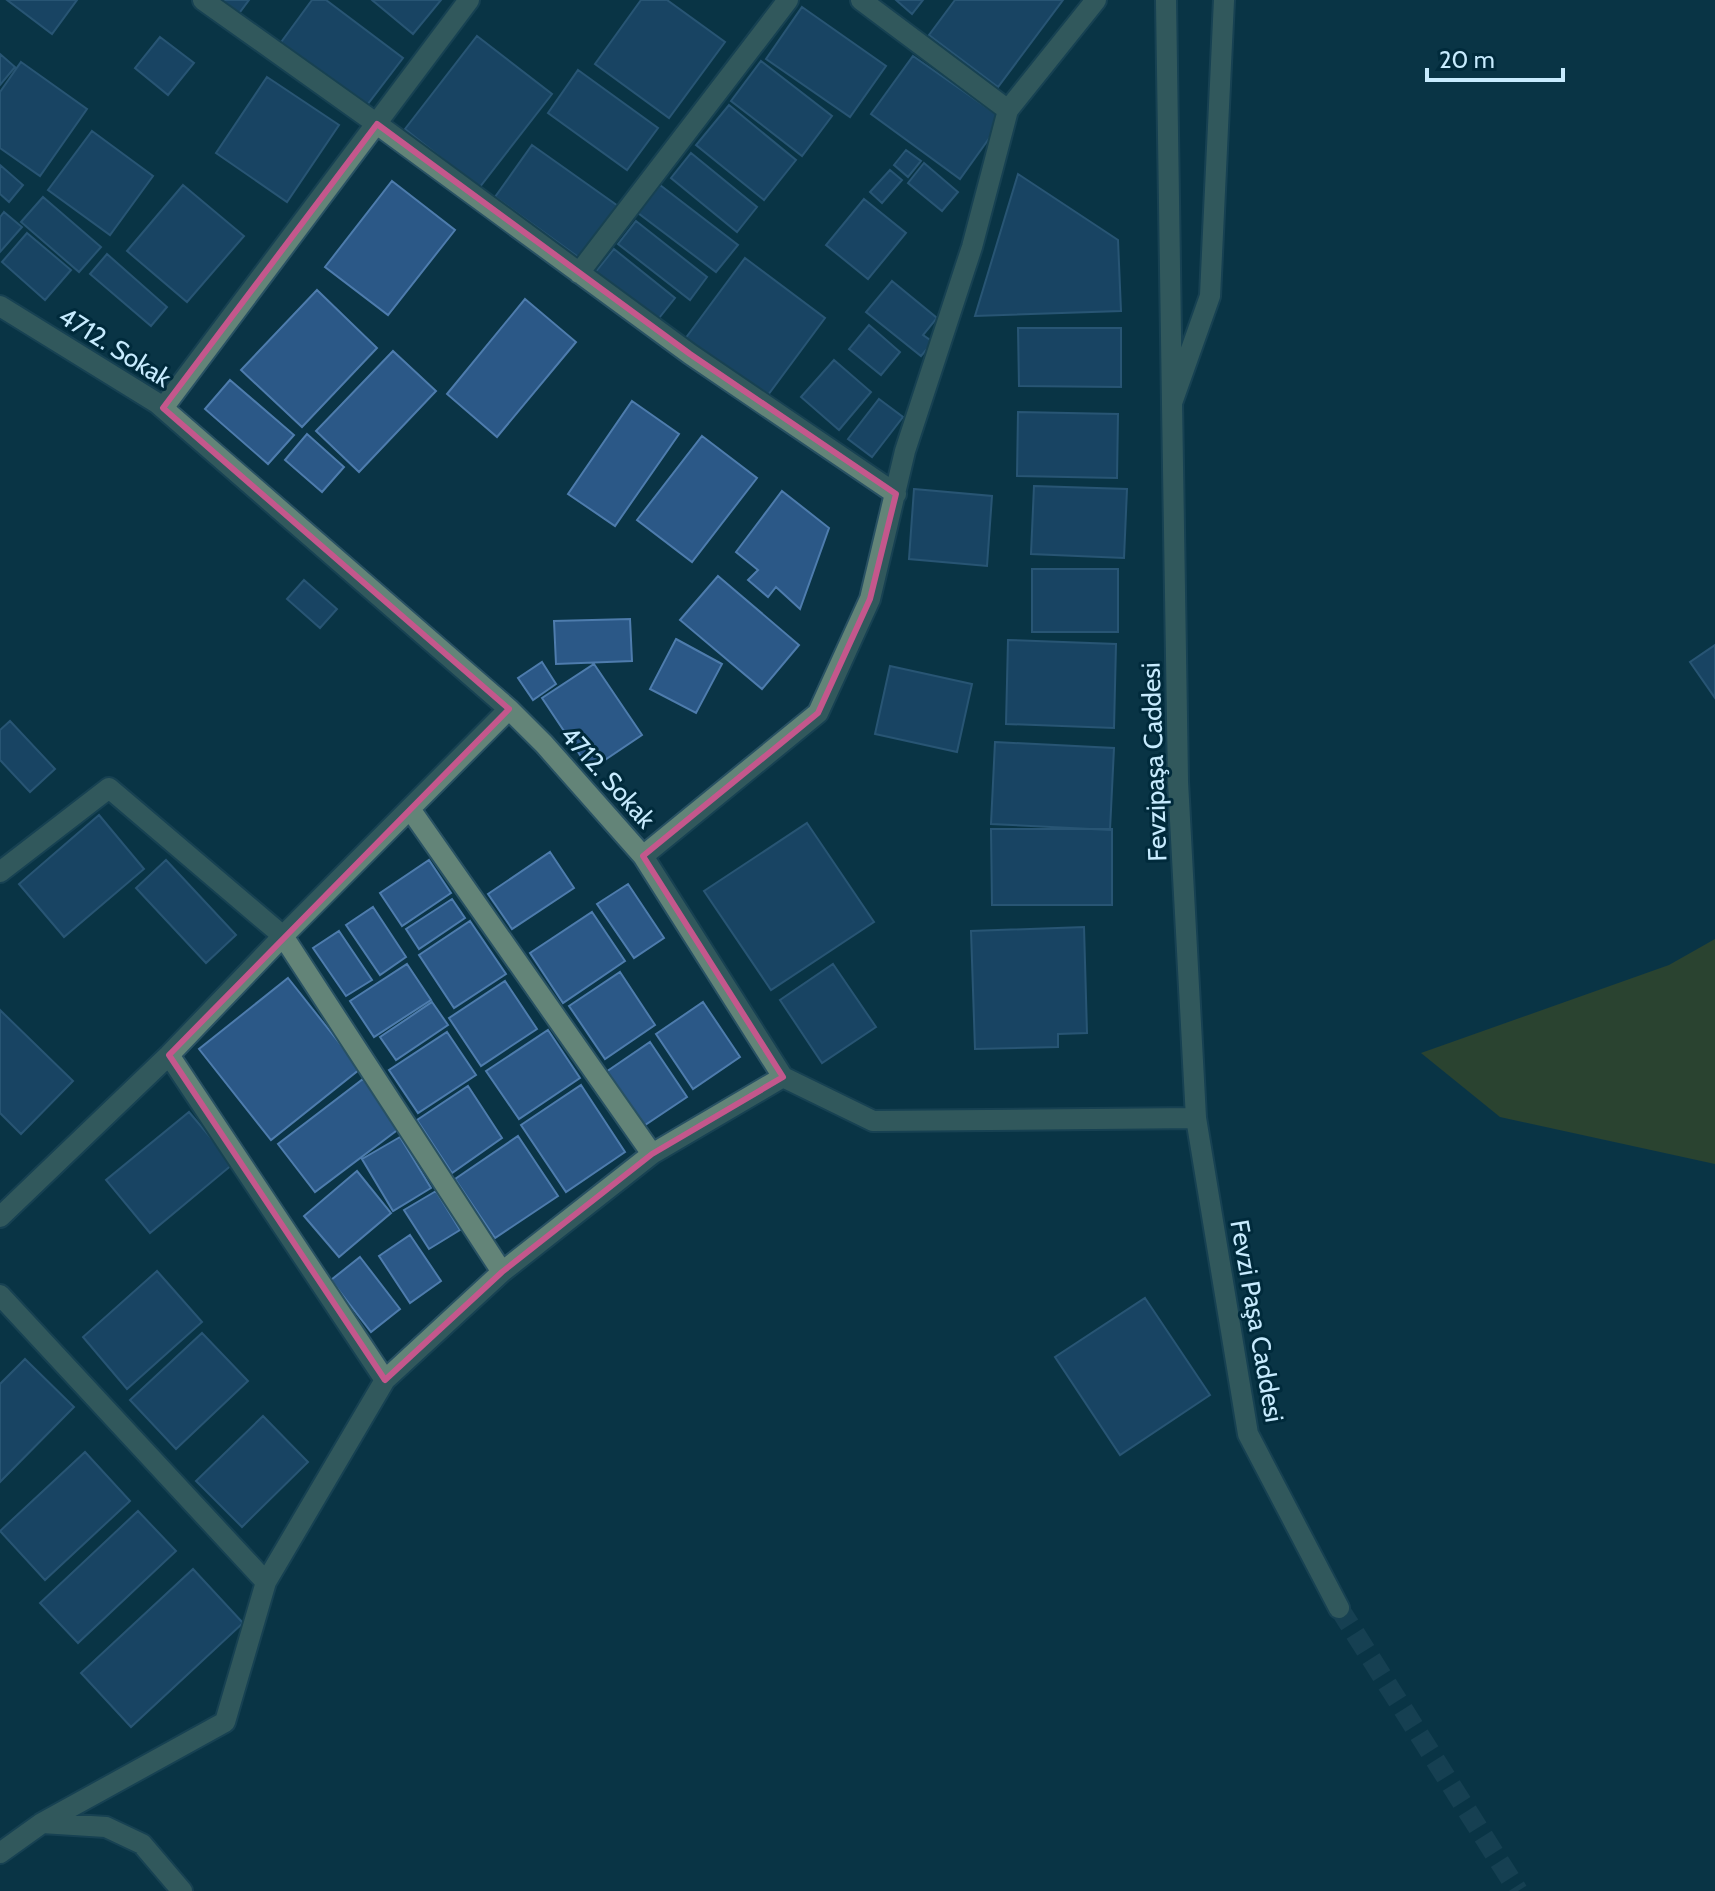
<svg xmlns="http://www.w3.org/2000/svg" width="1715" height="1891" viewBox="0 0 1715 1891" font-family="Cabin,sans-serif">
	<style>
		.green { fill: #525418 }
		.building { fill: #2b5887; stroke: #4e7cad; stroke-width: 2 }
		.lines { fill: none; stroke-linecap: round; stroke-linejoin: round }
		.minor-tunnel { stroke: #264f62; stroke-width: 20; stroke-dasharray: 20 10; stroke-linecap: butt }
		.minor-casing { stroke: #285163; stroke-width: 24 }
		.minor { stroke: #638478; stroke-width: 20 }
		.marked { fill: none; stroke: #c4578c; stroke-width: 6; stroke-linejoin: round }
		.labels { text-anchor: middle; stroke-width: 6; stroke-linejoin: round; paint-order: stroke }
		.street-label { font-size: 26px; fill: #c7ebfe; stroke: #002a3b }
	</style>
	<rect width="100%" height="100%" fill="#0a3446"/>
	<!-- green -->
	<path class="green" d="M 1715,939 L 1715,1164 L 1500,1117 L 1421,1053 L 1669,965 Z"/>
	<!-- building -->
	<path class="building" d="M 7,0 L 77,0 L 52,34 Z
		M 215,0 L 249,0 L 237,16 Z
		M 312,0 L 326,0 L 403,58 L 364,109 L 279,45 Z
		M 372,0 L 441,0 L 413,34 Z
		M 641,0 L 667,0 L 725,42 L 669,118 L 595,64 Z
		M 896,0 L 923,0 L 912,14 Z
		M 955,0 L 1063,0 L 998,87 L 929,35 Z
		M 802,7 L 886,66 L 850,117 L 766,59 Z
		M 477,36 L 552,94 L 479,188 L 405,129 Z
		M 160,37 L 194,63 L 168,95 L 135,68 Z
		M 0,54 L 15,67 L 0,85 Z
		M 913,56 L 1003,119 L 960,179 L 871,114 Z
		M 761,61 L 832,116 L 802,156 L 731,101 Z
		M 21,62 L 87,109 L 40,176 L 0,148 L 0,92 Z
		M 578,70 L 658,128 L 627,170 L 548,113 Z
		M 267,77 L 339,125 L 287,202 L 216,153 Z
		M 729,105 L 796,160 L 764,200 L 696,145 Z
		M 92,131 L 153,176 L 110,235 L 48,190 Z
		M 532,145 L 618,206 L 581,259 L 495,197 Z
		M 906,150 L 921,161 L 908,177 L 894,165 Z
		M 691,153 L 757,207 L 737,232 L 671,178 Z
		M 924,163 L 958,192 L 942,211 L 908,183 Z
		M 0,165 L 23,185 L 9,202 L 0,194 Z
		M 890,170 L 902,180 L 882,203 L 870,192 Z
		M 1018,174 L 1118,240 L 1121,311 L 975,316 Z
		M 392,181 L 455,230 L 388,315 L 325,267 Z
		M 183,185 L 244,236 L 187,302 L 127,251 Z
		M 660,185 L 738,245 L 716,272 L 638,213 Z
		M 43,197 L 101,247 L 79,272 L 21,222 Z
		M 864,199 L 906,233 L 868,279 L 826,245 Z
		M 4,212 L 22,227 L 0,252 L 0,217 Z
		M 636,221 L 707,277 L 690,300 L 618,244 Z
		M 27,233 L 71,270 L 45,300 L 2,262 Z
		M 614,249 L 675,298 L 655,323 L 594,274 Z
		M 107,254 L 167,307 L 151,326 L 90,274 Z
		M 745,258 L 825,318 L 765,399 L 685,339 Z
		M 892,281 L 937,318 L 923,335 L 933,342 L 921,356 L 866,312 Z
		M 317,290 L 377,348 L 302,427 L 241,370 Z
		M 525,299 L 576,342 L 497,437 L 447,394 Z
		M 869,325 L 900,352 L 881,375 L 849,349 Z
		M 1018,328 L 1121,328 L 1121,387 L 1019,386 Z
		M 393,351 L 436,391 L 359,472 L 316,431 Z
		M 834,360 L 871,392 L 839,430 L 801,397 Z
		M 230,380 L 294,435 L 268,464 L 205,409 Z
		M 879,399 L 903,417 L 872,457 L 848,439 Z
		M 632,401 L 679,434 L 615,526 L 568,494 Z
		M 1018,412 L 1118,414 L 1117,478 L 1017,476 Z
		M 307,434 L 344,467 L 322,492 L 285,460 Z
		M 702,436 L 757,478 L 692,562 L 637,520 Z
		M 1034,486 L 1127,489 L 1124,558 L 1031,554 Z
		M 914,489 L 992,496 L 987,566 L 909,559 Z
		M 782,491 L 829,528 L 800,609 L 776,587 L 768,597 L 748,580 L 758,570 L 736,552 Z
		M 1032,569 L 1118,569 L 1118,632 L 1032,632 Z
		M 718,576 L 799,645 L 762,689 L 680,620 Z
		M 304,580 L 337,609 L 320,628 L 287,599 Z
		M 630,619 L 632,661 L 556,664 L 554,621 Z
		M 676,639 L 722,664 L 696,713 L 650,689 Z
		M 1008,640 L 1116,644 L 1114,728 L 1006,724 Z
		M 1715,645 L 1715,698 L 1690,662 Z
		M 542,662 L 556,684 L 533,700 L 518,678 Z
		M 594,664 L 642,735 L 590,770 L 542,698 Z
		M 890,666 L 972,684 L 957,752 L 875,734 Z
		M 10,721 L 55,769 L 30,792 L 0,760 L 0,730 Z
		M 995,742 L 1114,748 L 1110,830 L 991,824 Z
		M 99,815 L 144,869 L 64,937 L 19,884 Z
		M 807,823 L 874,922 L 771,990 L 704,891 Z
		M 991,829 L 1112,829 L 1112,905 L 992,905 Z
		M 550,852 L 574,888 L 512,929 L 488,894 Z
		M 166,860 L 236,935 L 206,963 L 136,888 Z
		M 429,860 L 451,893 L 402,926 L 380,893 Z
		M 628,884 L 664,938 L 634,958 L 597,904 Z
		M 452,899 L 465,918 L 419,949 L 406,929 Z
		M 373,907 L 406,957 L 380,975 L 346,925 Z
		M 592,912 L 625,961 L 563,1003 L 530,953 Z
		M 470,921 L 506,974 L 454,1008 L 419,955 Z
		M 1084,927 L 1087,1033 L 1058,1034 L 1058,1047 L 975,1049 L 971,931 Z
		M 339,931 L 372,980 L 346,996 L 313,948 Z
		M 407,964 L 431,1000 L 374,1037 L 350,1001 Z
		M 833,964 L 876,1027 L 822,1063 L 780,1000 Z
		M 620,972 L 655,1025 L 605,1059 L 569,1006 Z
		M 288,978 L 360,1069 L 271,1140 L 199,1049 Z
		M 505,981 L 537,1029 L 481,1066 L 449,1018 Z
		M 432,1002 L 448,1025 L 396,1060 L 380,1037 Z
		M 703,1002 L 740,1057 L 693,1089 L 656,1034 Z
		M 0,1010 L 73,1081 L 21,1134 L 0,1113 Z
		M 548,1030 L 580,1078 L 519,1119 L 486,1071 Z
		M 447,1032 L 476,1075 L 418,1113 L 389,1070 Z
		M 650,1042 L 687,1097 L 639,1129 L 603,1074 Z
		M 363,1079 L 400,1128 L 315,1192 L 278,1144 Z
		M 581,1085 L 625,1152 L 566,1192 L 521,1125 Z
		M 468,1086 L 502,1138 L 452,1173 L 417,1120 Z
		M 189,1112 L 233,1164 L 150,1233 L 106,1180 Z
		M 518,1136 L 558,1196 L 495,1238 L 455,1179 Z
		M 400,1137 L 431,1188 L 393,1211 L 362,1159 Z
		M 357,1171 L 391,1213 L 339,1257 L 304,1216 Z
		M 436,1191 L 460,1230 L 429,1249 L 404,1210 Z
		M 410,1235 L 441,1281 L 410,1303 L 379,1256 Z
		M 360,1257 L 400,1309 L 371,1332 L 331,1280 Z
		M 157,1271 L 202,1322 L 127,1389 L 83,1337 Z
		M 1145,1298 L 1210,1395 L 1120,1455 L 1055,1357 Z
		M 202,1333 L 248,1381 L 176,1449 L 130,1400 Z
		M 25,1359 L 74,1407 L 0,1482 L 0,1384 Z
		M 263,1416 L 308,1462 L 242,1527 L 196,1481 Z
		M 85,1452 L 130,1501 L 45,1580 L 0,1531 Z
		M 138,1511 L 176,1551 L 78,1643 L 40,1603 Z
		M 193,1569 L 243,1623 L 131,1727 L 81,1673 Z"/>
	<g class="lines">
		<!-- minor-tunnel -->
		<path class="minor-tunnel" d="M 1339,1608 L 1518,1891"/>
		<defs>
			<path id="minor" d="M 203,0 L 377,124 L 690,354 L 896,494
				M 861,0 L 1008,110 L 1096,0
				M 1166,0 L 1172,403 L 1210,296 L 1224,0
				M 579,273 L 788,0
				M 0,306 L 157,403 L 509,709 L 544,744 L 643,856 L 783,1077 L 873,1121 L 1196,1118
				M 1172,403 L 1178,782 L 1196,1118 L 1248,1434 L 1339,1608
				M 163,408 L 469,0
				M 410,809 L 652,1154
				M 643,856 L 818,713 L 870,599 L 905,451 L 972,247 L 1008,110
				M 0,872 L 109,788 L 283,936 L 502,1272
				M 169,1055 L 385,1380
				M 0,1217 L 169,1055 L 283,936 L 509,709
				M 0,1295 L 266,1582
				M 42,1823 L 225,1722 L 266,1582 L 385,1380 L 502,1272 L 652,1154 L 783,1077
				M 0,1853 L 42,1823 L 106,1827 L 142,1844 L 182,1891"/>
		</defs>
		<!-- minor casing -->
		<use href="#minor" class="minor-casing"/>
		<!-- minor -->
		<use href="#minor" class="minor"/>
	</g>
	<!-- marked area -->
	<path d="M0 0H1715V1891H0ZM 377,124 L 690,354 L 896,494 L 870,599 L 818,713 L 643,856 L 783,1077 L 652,1154 L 502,1272 L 385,1380 L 169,1055 L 509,709 L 163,408 Z" fill="#0a3446" fill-opacity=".55" fill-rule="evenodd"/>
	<path class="marked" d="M 377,124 L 690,354 L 896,494 L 870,599 L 818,713 L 643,856 L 783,1077 L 652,1154 L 502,1272 L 385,1380 L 169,1055 L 509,709 L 163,408 Z"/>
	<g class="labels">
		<!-- street labels -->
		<g class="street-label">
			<text transform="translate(115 347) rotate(32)" y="9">4712. Sokak</text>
			<text transform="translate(1154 762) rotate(-92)" y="9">Fevzipaşa Caddesi</text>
			<text transform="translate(608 777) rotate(48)" y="9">4712. Sokak</text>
			<text transform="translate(1257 1321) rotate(80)" y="9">Fevzi Paşa Caddesi</text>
		</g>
	</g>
	<!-- scale -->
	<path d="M1427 68v12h136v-12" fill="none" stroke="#c7ebfe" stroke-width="4"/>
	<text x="1439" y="68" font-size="24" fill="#c7ebfe" stroke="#002a3b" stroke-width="6" paint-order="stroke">20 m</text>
</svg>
